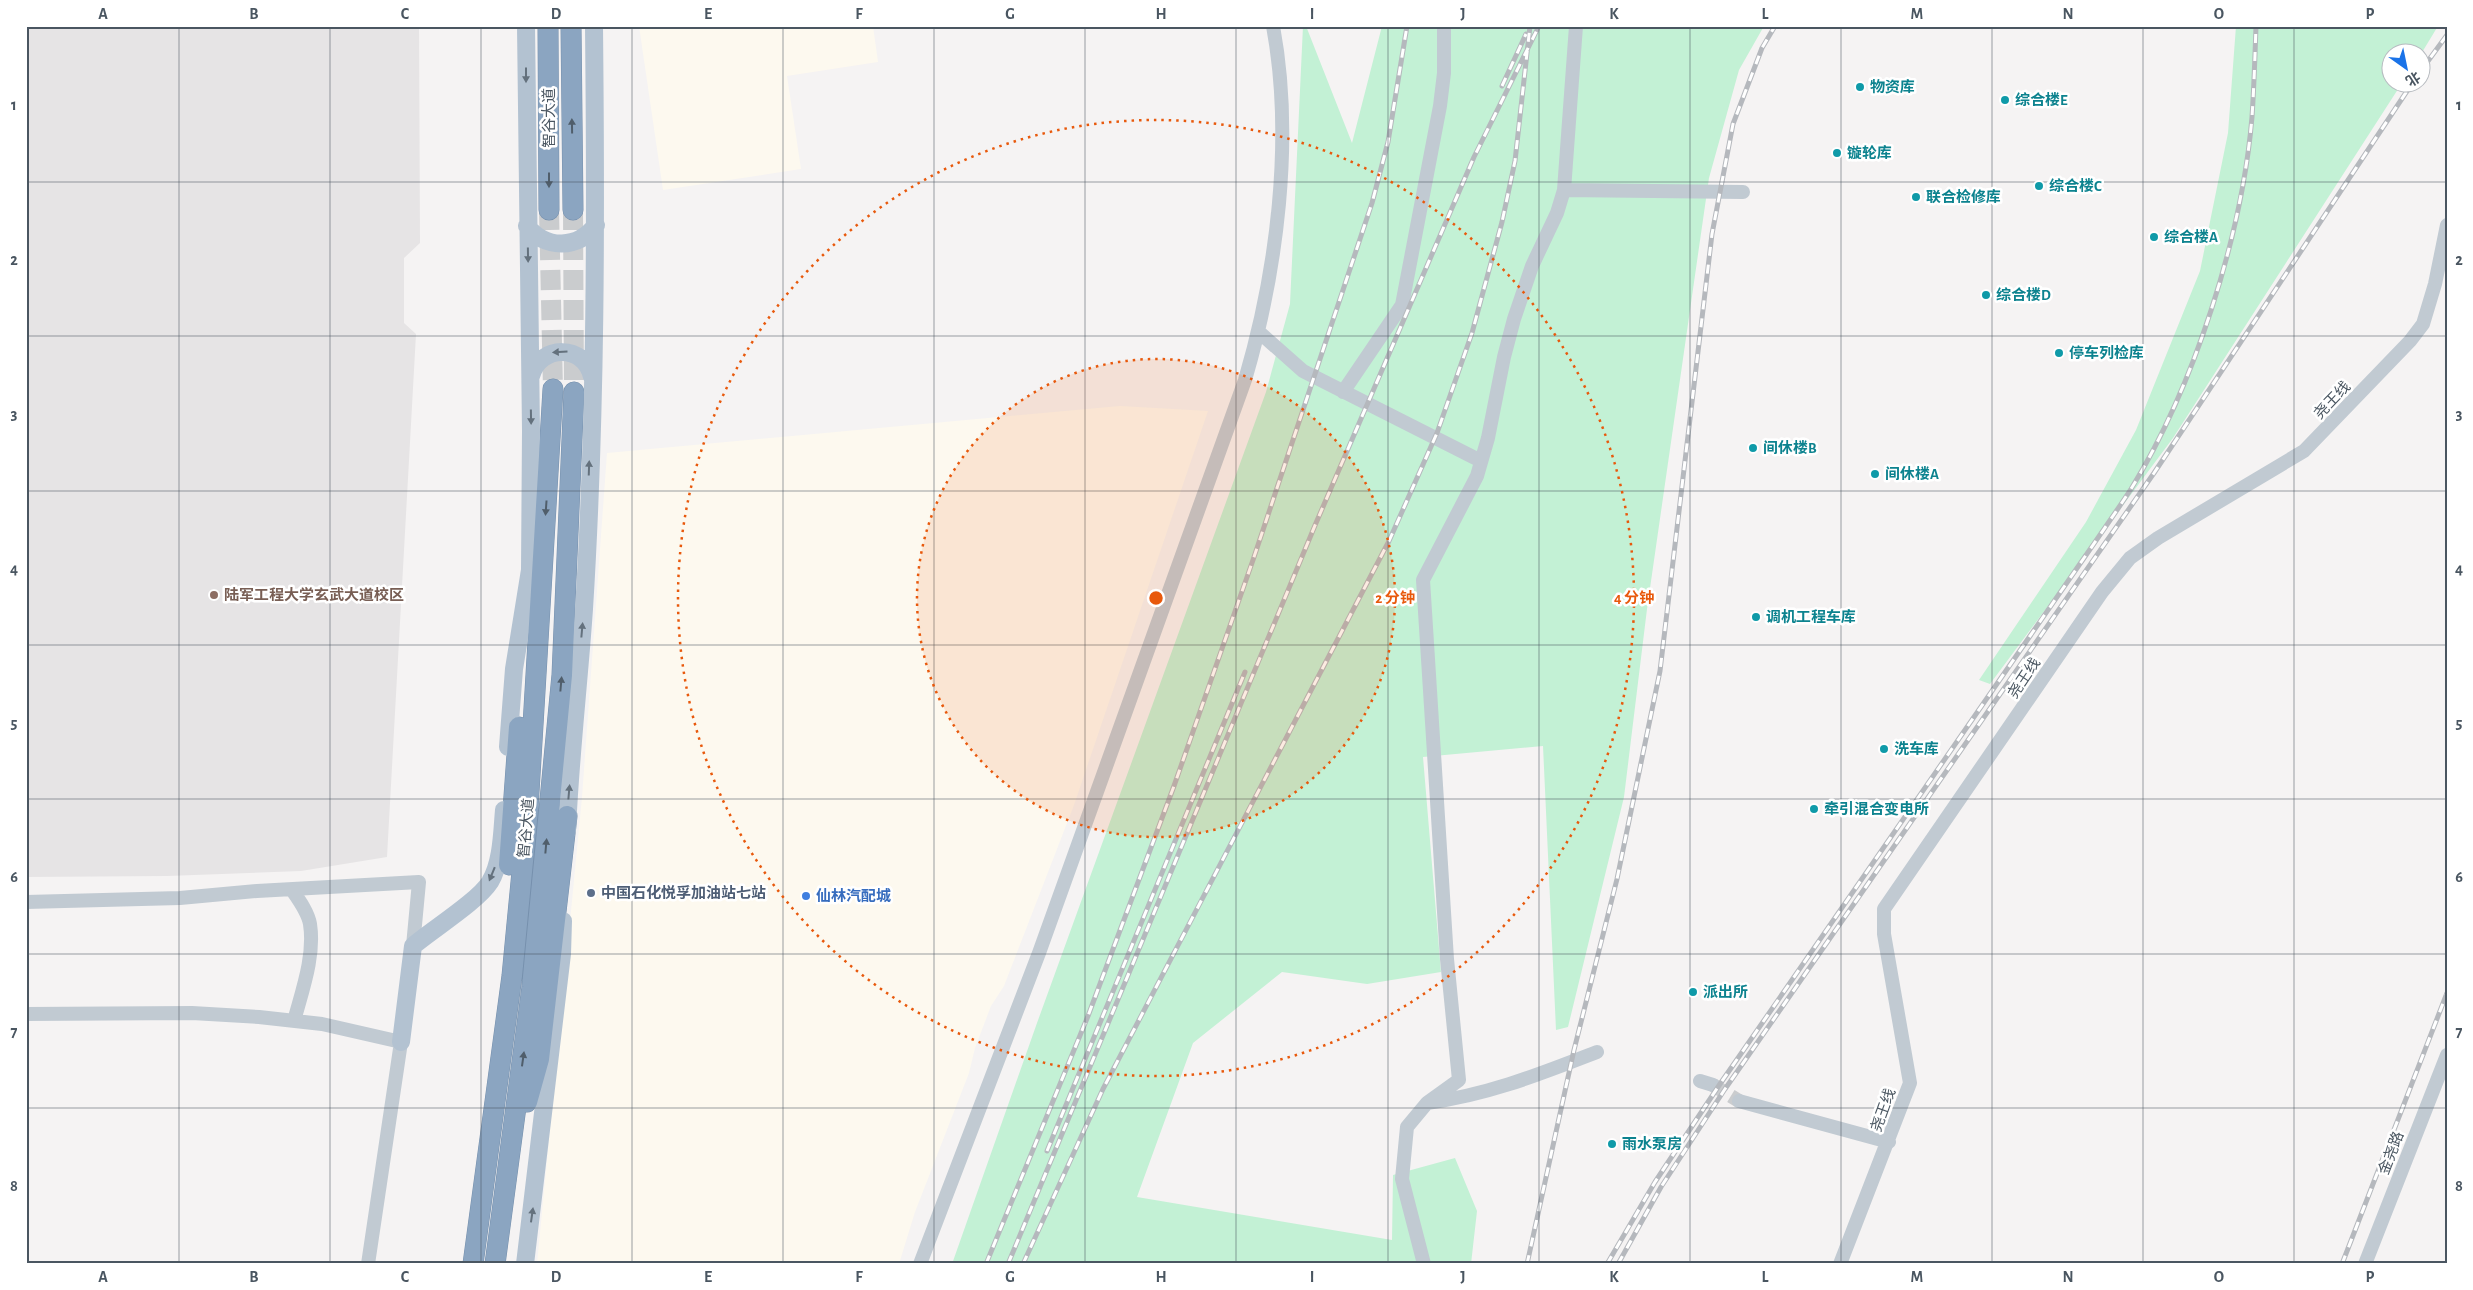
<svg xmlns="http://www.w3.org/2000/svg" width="2473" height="1290" viewBox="0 0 2473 1290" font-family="'Alegreya Sans','Noto Sans SC',sans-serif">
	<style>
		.commercial { fill: #fdf9ef }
		.education { fill: #e6e4e5 }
		.green { fill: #c3f1d5 }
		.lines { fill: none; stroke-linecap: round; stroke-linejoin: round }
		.minor-tunnel { stroke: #caccce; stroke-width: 14; stroke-dasharray: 14 7; stroke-linecap: butt }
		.highway-tunnel { stroke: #caccce; stroke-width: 20; stroke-dasharray: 20 10; stroke-linecap: butt }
		.highway-casing { stroke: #7690ad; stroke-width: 21 }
		.minor { stroke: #c1cad2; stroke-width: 14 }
		.major { stroke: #b3c2d1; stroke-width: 18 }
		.highway { stroke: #8ba5c1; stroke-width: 20 }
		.rail-casing { stroke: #b5b8bd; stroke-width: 5 }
		.rail { stroke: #fff; stroke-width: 3; stroke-dasharray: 9; stroke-linecap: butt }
		.oneway { fill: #64717d }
		.oneway2 { fill: #505e6b }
		.grid { fill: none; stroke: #4a5661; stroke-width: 1; stroke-opacity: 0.55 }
		.ring { fill: none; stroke: #e8590c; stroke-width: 2.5; stroke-dasharray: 2.5 5 }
		.culture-dot { fill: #0f9aa8; stroke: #fff; stroke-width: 2 }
		.education-dot { fill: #8d6e63; stroke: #fff; stroke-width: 2 }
		.service-dot { fill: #5c6f8a; stroke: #fff; stroke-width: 2 }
		.shop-dot { fill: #3f7fe0; stroke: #fff; stroke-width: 2 }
		.labels { text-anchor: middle; stroke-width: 5; stroke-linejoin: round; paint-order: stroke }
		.culture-label { font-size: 15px; font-weight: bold; fill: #0d838f; stroke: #fff; text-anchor: start }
		.street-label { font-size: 15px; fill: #4a5661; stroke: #fff }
		.education-label { font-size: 15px; font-weight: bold; fill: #785e54; stroke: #fff; text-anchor: start }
		.service-label { font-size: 15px; font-weight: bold; fill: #4e5e75; stroke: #fff; text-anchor: start }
		.shop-label { font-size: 15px; font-weight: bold; fill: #366cbe; stroke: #fff; text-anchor: start }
		.centre { fill: #e8590c; stroke: #fff; stroke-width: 2.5 }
		.ring-label { font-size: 15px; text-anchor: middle; font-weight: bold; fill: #e8590c; stroke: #fff; stroke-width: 5; stroke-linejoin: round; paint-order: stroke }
		.neatline { fill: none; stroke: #4a5661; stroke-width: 2 }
		.grid-label { font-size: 16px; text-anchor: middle; font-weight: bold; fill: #4a5661 }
	</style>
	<rect width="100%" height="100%" fill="#f5f3f3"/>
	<!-- commercial -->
	<path class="commercial" d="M 639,26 L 873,26 L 878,62 L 787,76 L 801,169 L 663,190 Z
		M 1120,406 L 1208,411 L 1074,805 L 1004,986 L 991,1006 L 975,1048 L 969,1073 L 915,1212 L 899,1264 L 537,1264 L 582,797 L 607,453 Z"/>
	<!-- education -->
	<path class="education" d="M 26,26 L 419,26 L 420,243 L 404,258 L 404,323 L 416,334 L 387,857 L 301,871 L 167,876 L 26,877 Z"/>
	<!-- green -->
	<path class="green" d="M 1303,26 L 1306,26 L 1352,143 L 1382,26 L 1764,26 L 1739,70 L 1709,178 L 1647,609 L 1624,797 L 1568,1027 L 1556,1030 L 1543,746 L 1423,757 L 1441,972 L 1367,984 L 1282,972 L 1193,1043 L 1137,1197 L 1392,1240 L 1393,1175 L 1455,1158 L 1477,1211 L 1471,1264 L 952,1264 L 1037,1023 L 1266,392 L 1290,304 Z
		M 2236,26 L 2438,26 L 2421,54 L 2390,52 L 2390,82 L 2402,83 L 2173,438 L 1990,684 L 1979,680 L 2086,522 L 2136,430 L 2200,271 L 2228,133 Z"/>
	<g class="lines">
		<!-- minor-tunnel -->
		<path class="minor-tunnel" d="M 1713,1085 L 1739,1101"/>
		<!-- highway-tunnel -->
		<path class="highway-tunnel" d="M 549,210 L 553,389
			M 573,210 L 574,392"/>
		<defs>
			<path id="highway" d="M 548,26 L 549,210
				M 571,26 L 573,210
				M 509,865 L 519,727
				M 527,1102 L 539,1059 L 567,816
				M 473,1264 L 512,976 L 528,809 L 553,389
				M 495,1264 L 532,987 L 562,675 L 574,392"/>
		</defs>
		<!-- highway casing -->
		<use href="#highway" class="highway-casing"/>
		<!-- minor -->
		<path class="minor" d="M 1564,190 L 1743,192
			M 1259,332 L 1303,371 L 1481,461
			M 1343,392 L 1402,305 L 1440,106 L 1444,73 L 1444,26
			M 292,890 C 299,900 308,912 310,924 C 315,956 302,991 294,1021
			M 26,902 L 180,898 L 257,891 L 419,882 L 413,946
			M 26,1014 L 192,1013 L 259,1017 L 322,1024 L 401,1042 L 368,1264
			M 1700,1081 L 1713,1085
			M 1739,1101 L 1889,1142
			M 1427,1103 L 1459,1080 L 1447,959 L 1423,580 L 1477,476 L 1488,438 L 1504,357 L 1514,319 L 1532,266 L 1557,213 L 1564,190 L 1576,26
			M 920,1264 L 1039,953 L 1245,380 C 1277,271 1294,139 1273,26
			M 1424,1264 L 1402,1179 L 1407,1127 L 1427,1103 C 1488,1095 1540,1074 1597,1052
			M 1840,1264 L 1910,1083 L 1884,934 L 1884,909 L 2102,592 L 2130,558 L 2158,538 L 2304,451 L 2410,341 L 2423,324 L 2435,284 L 2447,225
			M 2365,1264 L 2447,1055"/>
		<!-- major -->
		<path class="major" d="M 527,226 C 546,250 578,249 596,225
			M 531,376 C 540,344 585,344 592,377
			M 508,747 L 514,669 L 530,570 L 531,431 L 526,26
			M 567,831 C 570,756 579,683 584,609 C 596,415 596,220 594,26
			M 401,1042 L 413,946 C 433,929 478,901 490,882 C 502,862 502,832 504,810
			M 525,1264 L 562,954 L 563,921"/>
		<!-- highway -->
		<use href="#highway" class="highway"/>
		<defs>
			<path id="rail" d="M 2420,72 L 2447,35
				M 1502,86 L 1526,34
				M 1047,1151 L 1245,672
				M 986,1264 L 1088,1016 L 1174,786 L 1253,560 L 1372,203 L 1388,142 L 1407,26
				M 1008,1264 L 1316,523 L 1474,157 L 1539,26
				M 1023,1264 L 1103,1089 L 1389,541 L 1437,433 L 1472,333 L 1502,222 L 1515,161 L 1530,26
				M 1527,1264 L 1574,1050 L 1617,879 L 1660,671 L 1712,234 L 1733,124 L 1762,48 L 1775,26
				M 1607,1264 L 1655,1182 L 1720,1084 L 2084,558 C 2100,535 2116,512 2131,489 C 2194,387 2242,236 2252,117 C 2254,87 2255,56 2256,26
				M 1618,1264 L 1661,1187 L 1725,1089 L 2154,473 L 2413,82
				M 2342,1264 L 2447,993"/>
		</defs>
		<!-- rail casing -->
		<use href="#rail" class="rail-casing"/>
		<!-- rail -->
		<use href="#rail" class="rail"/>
	</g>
	<!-- one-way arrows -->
	<defs><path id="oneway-solid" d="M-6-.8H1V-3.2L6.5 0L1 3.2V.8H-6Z" transform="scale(1.25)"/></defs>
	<g class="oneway">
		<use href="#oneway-solid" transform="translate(526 75) rotate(90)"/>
		<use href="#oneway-solid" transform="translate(528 255) rotate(89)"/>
		<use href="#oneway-solid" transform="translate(560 352) rotate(177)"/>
		<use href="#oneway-solid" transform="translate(531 417) rotate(89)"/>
		<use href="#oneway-solid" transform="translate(589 468) rotate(-88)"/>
		<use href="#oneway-solid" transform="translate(582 630) rotate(-85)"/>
		<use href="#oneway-solid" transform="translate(569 792) rotate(-85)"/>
		<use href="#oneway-solid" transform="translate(492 874) rotate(112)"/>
		<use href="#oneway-solid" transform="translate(532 1215) rotate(-82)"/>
	</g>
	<g class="oneway2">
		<use href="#oneway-solid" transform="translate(572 126) rotate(-91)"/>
		<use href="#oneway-solid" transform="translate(549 180) rotate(90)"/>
		<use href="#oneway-solid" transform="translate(546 508) rotate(94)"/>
		<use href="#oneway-solid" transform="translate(561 684) rotate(-85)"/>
		<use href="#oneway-solid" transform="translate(546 846) rotate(-85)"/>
		<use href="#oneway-solid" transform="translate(523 1059) rotate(-82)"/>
	</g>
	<!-- grid -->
	<path class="grid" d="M 179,26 L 179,1264M 330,26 L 330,1264M 481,26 L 481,1264M 632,26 L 632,1264M 783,26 L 783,1264M 934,26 L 934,1264M 1085,26 L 1085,1264M 1236,26 L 1236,1264M 1388,26 L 1388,1264M 1539,26 L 1539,1264M 1690,26 L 1690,1264M 1841,26 L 1841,1264M 1992,26 L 1992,1264M 2143,26 L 2143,1264M 2294,26 L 2294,1264M 26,182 L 2447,182M 26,336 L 2447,336M 26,491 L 2447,491M 26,645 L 2447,645M 26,799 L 2447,799M 26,954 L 2447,954M 26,1108 L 2447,1108"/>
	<!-- distance rings -->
	<circle cx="1156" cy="598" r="239" fill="#e8590c" fill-opacity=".12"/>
	<g class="ring">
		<circle cx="1156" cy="598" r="239"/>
		<circle cx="1156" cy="598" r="478"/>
	</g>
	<!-- markers -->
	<g class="culture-dot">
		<circle cx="1860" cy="87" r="5"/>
		<circle cx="2005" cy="100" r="5"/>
		<circle cx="1837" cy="153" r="5"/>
		<circle cx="2039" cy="186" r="5"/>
		<circle cx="1916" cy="197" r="5"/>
		<circle cx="2154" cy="237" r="5"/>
		<circle cx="1986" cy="295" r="5"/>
		<circle cx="2059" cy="353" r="5"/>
		<circle cx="1753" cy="448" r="5"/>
		<circle cx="1875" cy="474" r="5"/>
		<circle cx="1756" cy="617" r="5"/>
		<circle cx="1884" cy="749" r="5"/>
		<circle cx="1814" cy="809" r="5"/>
		<circle cx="1693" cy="992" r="5"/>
		<circle cx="1612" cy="1144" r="5"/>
	</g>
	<circle class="education-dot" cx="214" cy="595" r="5"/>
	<circle class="service-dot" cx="591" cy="893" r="5"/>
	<circle class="shop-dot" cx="806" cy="896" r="5"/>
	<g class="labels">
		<!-- culture labels -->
		<g class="culture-label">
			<text x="1870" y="92">物资库</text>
			<text x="2015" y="105">综合楼E</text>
			<text x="1847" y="158">镟轮库</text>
			<text x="2049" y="191">综合楼C</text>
			<text x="1926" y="202">联合检修库</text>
			<text x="2164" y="242">综合楼A</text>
			<text x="1996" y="300">综合楼D</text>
			<text x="2069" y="358">停车列检库</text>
			<text x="1763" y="453">间休楼B</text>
			<text x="1885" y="479">间休楼A</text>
			<text x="1766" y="622">调机工程车库</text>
			<text x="1894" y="754">洗车库</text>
			<text x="1824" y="814">牵引混合变电所</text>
			<text x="1703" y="997">派出所</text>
			<text x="1622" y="1149">雨水泵房</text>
		</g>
		<!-- street labels -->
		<g class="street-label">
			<text transform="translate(549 118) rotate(-90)" y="5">智谷大道</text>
			<text transform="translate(2332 400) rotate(-46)" y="5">尧王线</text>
			<text transform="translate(2024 678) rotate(-56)" y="5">尧王线</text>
			<text transform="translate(526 828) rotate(-85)" y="5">智谷大道</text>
			<text transform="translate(1883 1110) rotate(-70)" y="5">尧王线</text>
			<text transform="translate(2391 1153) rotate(-69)" y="5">金尧路</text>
		</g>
		<!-- education labels -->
		<g class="education-label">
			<text x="224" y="600">陆军工程大学玄武大道校区</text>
		</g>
		<!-- service labels -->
		<g class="service-label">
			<text x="601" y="898">中国石化悦孚加油站七站</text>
		</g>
		<!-- shop labels -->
		<g class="shop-label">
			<text x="816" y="901">仙林汽配城</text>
		</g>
	</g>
	<circle cx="1156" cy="598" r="8" class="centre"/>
	<g class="ring-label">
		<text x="1395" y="603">2 分钟</text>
		<text x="1634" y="603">4 分钟</text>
	</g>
	<!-- border -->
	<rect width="2473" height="1290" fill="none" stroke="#ffffff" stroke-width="55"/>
	<!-- north arrow -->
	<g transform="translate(2406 68) rotate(147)"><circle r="24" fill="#ffffff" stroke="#b7bbc0"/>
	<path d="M0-4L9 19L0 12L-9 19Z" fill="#1a73e8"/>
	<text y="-8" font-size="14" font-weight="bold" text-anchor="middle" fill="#4a5661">北</text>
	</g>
	<rect x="28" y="28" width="2418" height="1234" class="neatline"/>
	<g class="grid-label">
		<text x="103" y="19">A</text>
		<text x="254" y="19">B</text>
		<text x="405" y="19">C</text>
		<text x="556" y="19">D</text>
		<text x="708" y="19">E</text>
		<text x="859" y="19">F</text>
		<text x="1010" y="19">G</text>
		<text x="1161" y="19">H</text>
		<text x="1312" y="19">I</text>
		<text x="1463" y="19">J</text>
		<text x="1614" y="19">K</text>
		<text x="1765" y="19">L</text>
		<text x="1917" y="19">M</text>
		<text x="2068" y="19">N</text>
		<text x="2219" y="19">O</text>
		<text x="2370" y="19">P</text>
		<text x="14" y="110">1</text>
		<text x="2459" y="110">1</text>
		<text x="14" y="265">2</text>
		<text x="2459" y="265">2</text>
		<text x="14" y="419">3</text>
		<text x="2459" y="419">3</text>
		<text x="14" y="574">4</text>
		<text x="2459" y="574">4</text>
		<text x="14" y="728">5</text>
		<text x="2459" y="728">5</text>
		<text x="14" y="882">6</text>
		<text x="2459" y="882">6</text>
		<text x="14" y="1037">7</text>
		<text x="2459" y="1037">7</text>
		<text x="14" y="1191">8</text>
		<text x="2459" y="1191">8</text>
		<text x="103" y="1282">A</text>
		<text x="254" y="1282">B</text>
		<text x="405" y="1282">C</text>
		<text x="556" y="1282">D</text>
		<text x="708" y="1282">E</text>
		<text x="859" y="1282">F</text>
		<text x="1010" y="1282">G</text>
		<text x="1161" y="1282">H</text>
		<text x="1312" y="1282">I</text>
		<text x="1463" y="1282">J</text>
		<text x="1614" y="1282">K</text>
		<text x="1765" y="1282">L</text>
		<text x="1917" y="1282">M</text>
		<text x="2068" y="1282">N</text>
		<text x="2219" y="1282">O</text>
		<text x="2370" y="1282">P</text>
	</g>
</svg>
